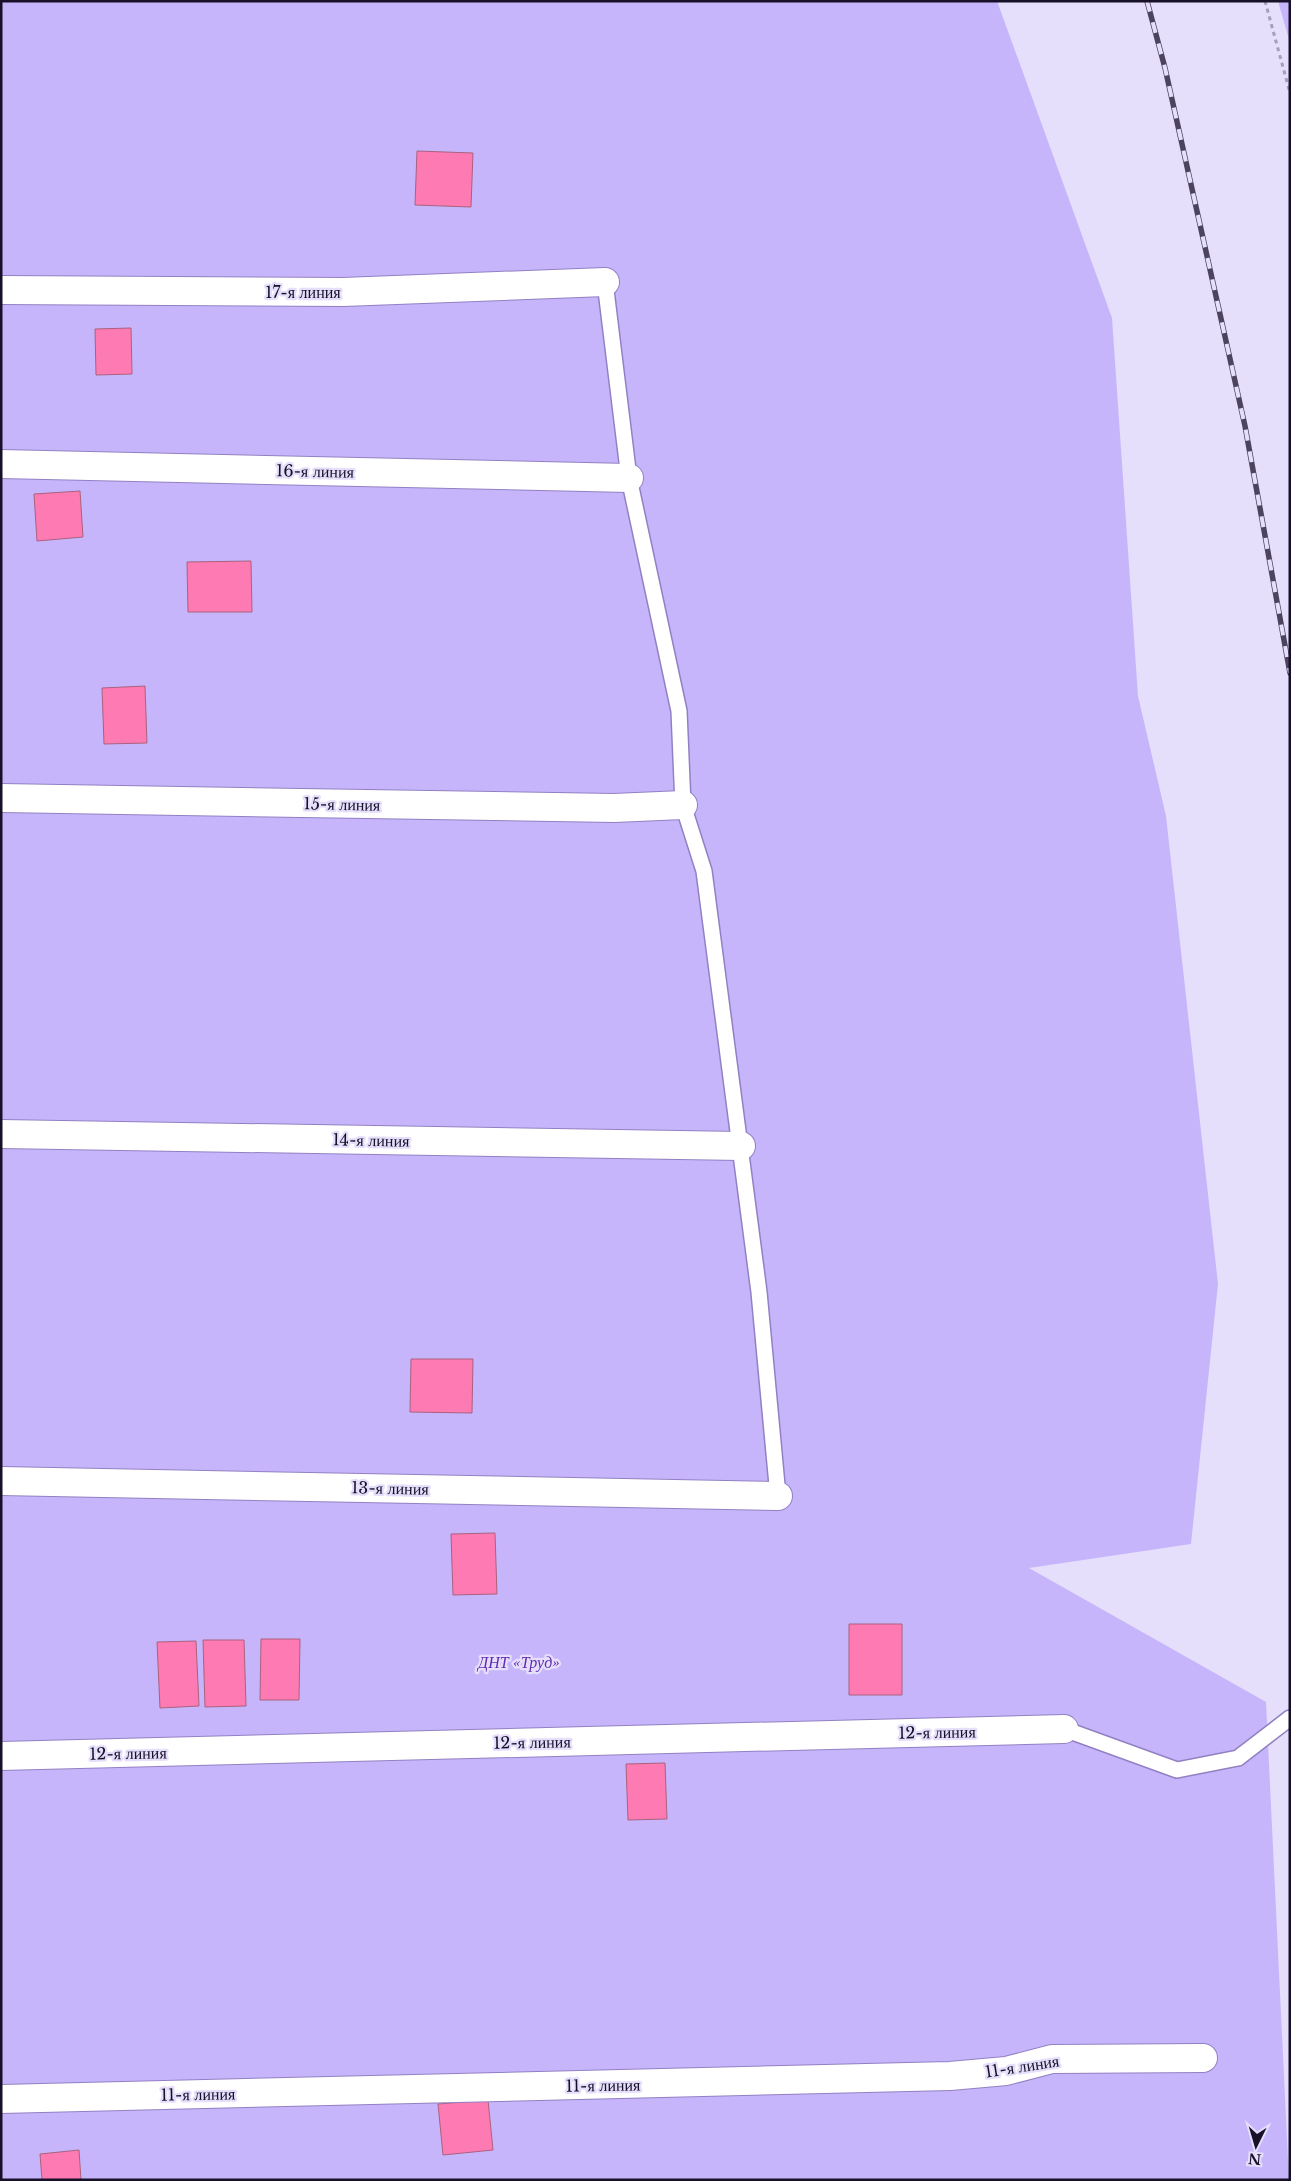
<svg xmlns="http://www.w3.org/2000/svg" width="1291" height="2181" viewBox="0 0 1291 2181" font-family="'Libre Baskerville',serif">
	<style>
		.green { fill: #c7b5fc }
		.building { fill: #fe7ab2; stroke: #a9627e }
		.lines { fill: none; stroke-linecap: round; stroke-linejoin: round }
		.lane-casing { stroke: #9281c2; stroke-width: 18 }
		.street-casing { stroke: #9281c2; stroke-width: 30 }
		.path { stroke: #a69fba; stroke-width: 3; stroke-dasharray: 4 4; stroke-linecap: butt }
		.lane { stroke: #fff; stroke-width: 15 }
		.street { stroke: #fff; stroke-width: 28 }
		.rail-casing { stroke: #4c445e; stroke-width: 5.5 }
		.rail { stroke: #e5dffb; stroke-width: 4; stroke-dasharray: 11; stroke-linecap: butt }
		.labels { text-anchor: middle; stroke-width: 4.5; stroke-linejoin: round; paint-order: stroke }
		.street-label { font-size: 16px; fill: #181029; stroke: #e5dffb }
		.park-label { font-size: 16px; font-style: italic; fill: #622ab3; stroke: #e5dffb }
	</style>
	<rect width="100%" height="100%" fill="#e5dffb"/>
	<!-- green -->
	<path class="green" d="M 1,1 L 997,1 L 1112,318 L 1138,696 L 1166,816 L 1218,1284 L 1191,1544 L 1029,1568 L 1266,1702 L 1289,2180 L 1,2180 Z
		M 1278,1 L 1290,1 L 1290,43 Z"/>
	<!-- building -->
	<path class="building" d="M 417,151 L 473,153 L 471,207 L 415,205 Z
		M 131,328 L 132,374 L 96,375 L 95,329 Z
		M 80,491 L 83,537 L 37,541 L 34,494 Z
		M 251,561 L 252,612 L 188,612 L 187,562 Z
		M 145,686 L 147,743 L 104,744 L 102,688 Z
		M 411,1359 L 473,1359 L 472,1413 L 410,1412 Z
		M 495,1533 L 497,1594 L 453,1595 L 451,1534 Z
		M 849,1624 L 902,1624 L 902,1695 L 849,1695 Z
		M 261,1639 L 300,1639 L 299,1700 L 260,1700 Z
		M 203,1640 L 244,1640 L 246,1706 L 205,1707 Z
		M 196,1641 L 199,1706 L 160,1708 L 157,1642 Z
		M 665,1763 L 667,1819 L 628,1820 L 626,1764 Z
		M 488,2100 L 493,2150 L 443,2155 L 438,2104 Z
		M 79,2150 L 81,2180 L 42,2180 L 40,2154 Z"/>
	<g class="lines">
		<defs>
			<path id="lane" d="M 605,282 L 629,478 L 679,711 L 683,805 L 704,871 L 759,1292 L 778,1496
				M 1064,1729 L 1177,1770 L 1238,1758 L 1290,1718"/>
			<path id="street" d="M 1,290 L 343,292 L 605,282
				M 1,464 L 629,478
				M 1,798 L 614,808 L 683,805
				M 1,1134 L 741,1146
				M 1,1481 L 778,1496
				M 1,1756 L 1064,1729
				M 1,2099 L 950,2076 L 1006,2071 L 1052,2059 L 1203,2058"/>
		</defs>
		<!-- lane casing -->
		<use href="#lane" class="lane-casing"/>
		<!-- street casing -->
		<use href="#street" class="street-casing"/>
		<!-- path -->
		<path class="path" d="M 1265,1 L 1290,93"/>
		<!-- lane -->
		<use href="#lane" class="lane"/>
		<!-- street -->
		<use href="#street" class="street"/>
		<defs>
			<path id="rail" d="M 1147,1 L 1165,68 L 1245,426 L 1290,673"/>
		</defs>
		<!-- rail casing -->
		<use href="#rail" class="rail-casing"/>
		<!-- rail -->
		<use href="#rail" class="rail"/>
	</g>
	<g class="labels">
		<!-- street labels -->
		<g class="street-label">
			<text x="303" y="298">17-я линия</text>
			<text transform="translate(315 471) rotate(1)" y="6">16-я линия</text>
			<text transform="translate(342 804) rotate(1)" y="6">15-я линия</text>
			<text transform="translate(371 1140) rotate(1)" y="6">14-я линия</text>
			<text transform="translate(390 1488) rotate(1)" y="6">13-я линия</text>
			<text transform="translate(937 1732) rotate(-1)" y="6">12-я линия</text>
			<text transform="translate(532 1742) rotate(-1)" y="6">12-я линия</text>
			<text transform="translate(128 1753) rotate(-1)" y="6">12-я линия</text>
			<text transform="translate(1022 2066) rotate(-9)" y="6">11-я линия</text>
			<text transform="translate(603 2085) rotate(-1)" y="6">11-я линия</text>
			<text transform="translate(198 2094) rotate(-1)" y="6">11-я линия</text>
		</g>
		<!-- park labels -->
		<g class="park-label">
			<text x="519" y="1668">ДНТ «Труд»</text>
		</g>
	</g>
	<!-- border -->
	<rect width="1291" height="2181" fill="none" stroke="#181029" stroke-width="5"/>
	<!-- north arrow -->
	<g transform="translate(1256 2146) rotate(185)" stroke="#e5dffb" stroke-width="4" paint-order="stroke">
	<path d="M0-4L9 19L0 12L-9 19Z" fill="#181029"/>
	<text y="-8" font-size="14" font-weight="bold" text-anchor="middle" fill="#181029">N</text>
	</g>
</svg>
